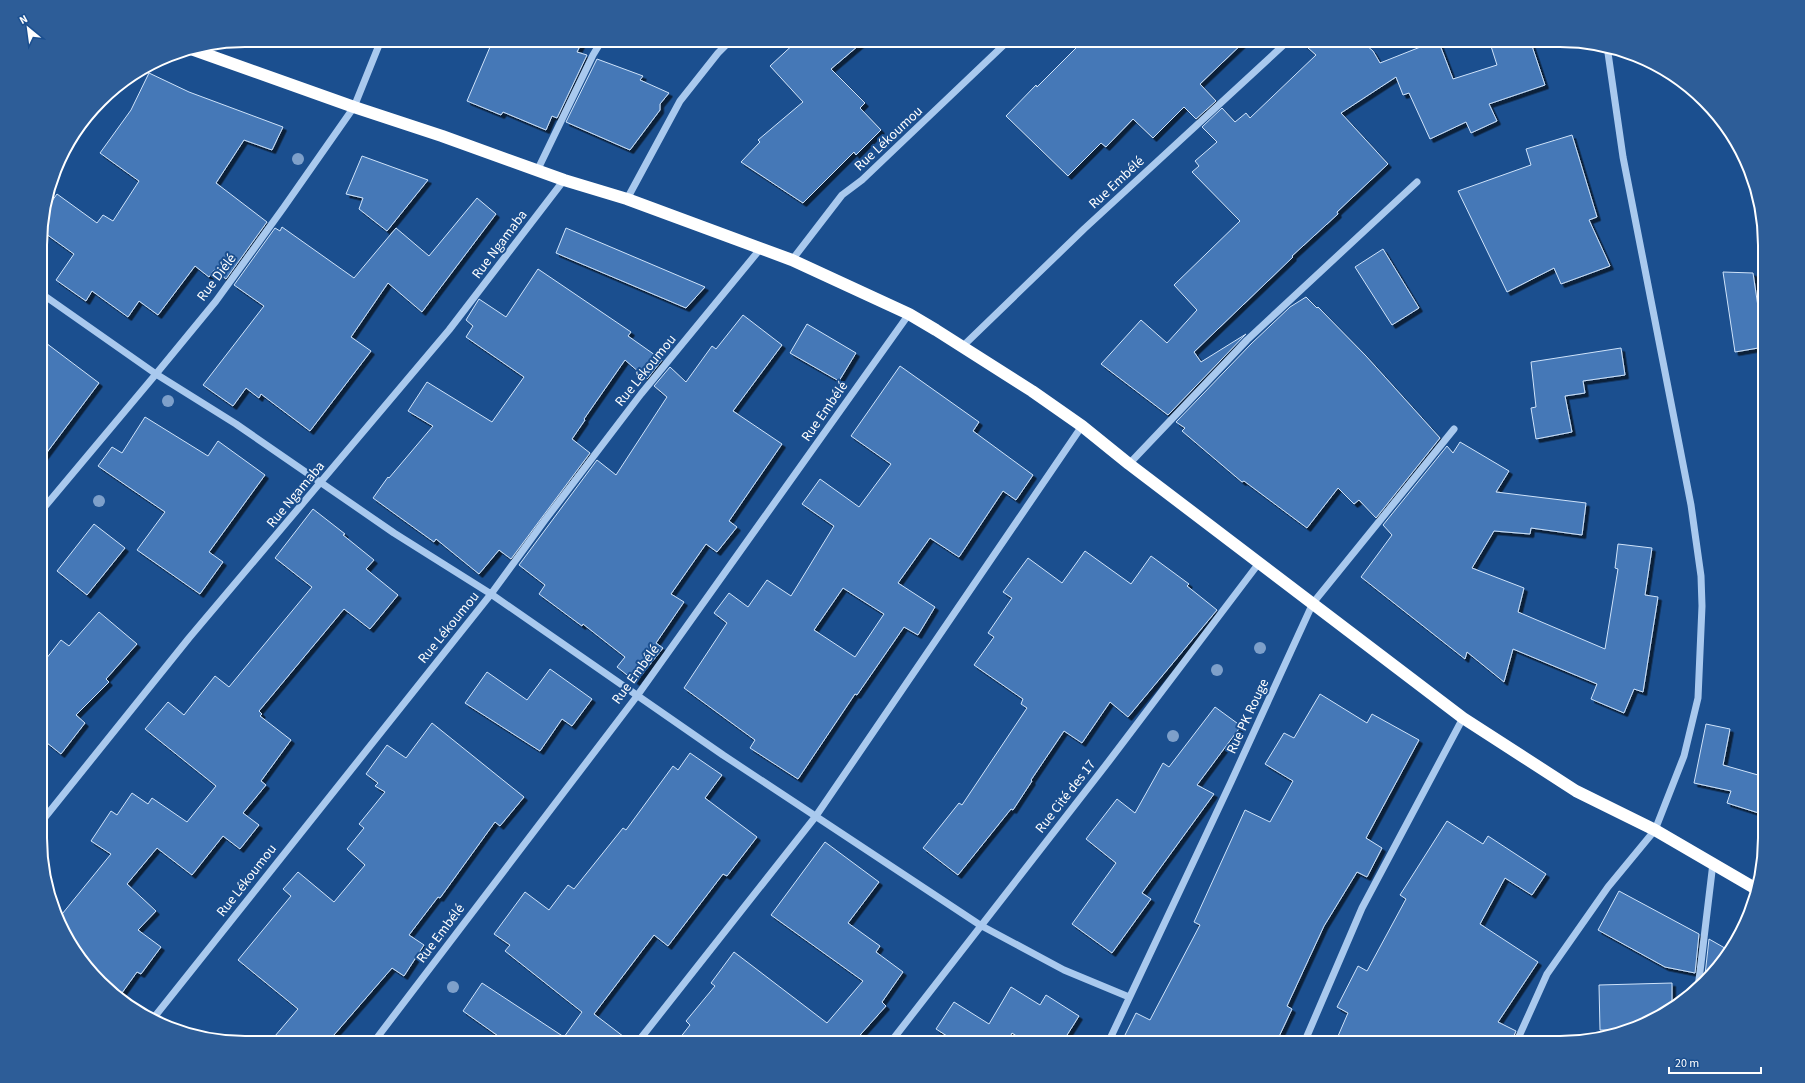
<svg xmlns="http://www.w3.org/2000/svg" width="1805" height="1083" viewBox="0 0 1805 1083" font-family="'Source Sans 3',sans-serif">
	<style>
		.building { fill: #4478b7; stroke: #cfe3fa; fill-rule: evenodd; filter: url(#shadow) }
		.lines { fill: none; stroke-linecap: round; stroke-linejoin: round }
		.minor { stroke: #a9c9ee; stroke-width: 7 }
		.highway { stroke: #fff; stroke-width: 12 }
		.tree { fill: #7ea0ca }
		.labels { text-anchor: middle; stroke-width: 4; stroke-linejoin: round; paint-order: stroke }
		.street-label { font-size: 14px; fill: #fff; stroke: #1b4f8f }
		.rim { fill: none; stroke: #fff; stroke-width: 2 }
	</style>
	<defs>
		<filter id="shadow"><feDropShadow dx="3.5" dy="3.5" stdDeviation="0" flood-color="#0009"/></filter>
	</defs>
	<rect width="100%" height="100%" fill="#1b4f8f"/>
	<!-- building -->
	<path class="building" d="M 493,40 L 583,40 L 577,52 L 587,55 L 557,118 L 552,116 L 546,130 L 503,112 L 501,115 L 467,101 Z
		M 798,40 L 865,40 L 831,69 L 865,103 L 860,108 L 881,130 L 856,155 L 854,152 L 803,203 L 741,162 L 760,142 L 758,140 L 803,102 L 770,66 Z
		M 1084,40 L 1246,40 L 1200,84 L 1216,101 L 1196,119 L 1184,107 L 1153,138 L 1133,119 L 1106,147 L 1101,143 L 1068,176 L 1006,116 L 1036,85 L 1037,87 Z
		M 1299,40 L 1360,40 L 1373,51 L 1380,63 L 1438,40 L 1453,79 L 1497,65 L 1489,40 L 1530,40 L 1545,85 L 1489,104 L 1497,121 L 1471,133 L 1466,122 L 1430,139 L 1409,93 L 1403,95 L 1396,77 L 1341,113 L 1388,164 L 1337,212 L 1338,214 L 1292,256 L 1293,257 L 1194,352 L 1201,362 L 1246,334 L 1168,415 L 1101,364 L 1141,320 L 1167,343 L 1197,310 L 1174,285 L 1240,221 L 1192,172 L 1199,166 L 1195,161 L 1217,142 L 1202,127 L 1222,108 L 1235,122 L 1246,113 L 1250,118 L 1316,55 Z
		M 597,59 L 643,76 L 640,80 L 669,93 L 660,104 L 660,110 L 630,150 L 566,122 Z
		M 149,73 L 189,92 L 283,127 L 272,150 L 244,140 L 216,183 L 267,222 L 226,279 L 214,270 L 209,277 L 195,266 L 158,315 L 139,301 L 128,317 L 92,291 L 86,301 L 56,280 L 74,254 L 42,231 L 42,218 L 44,212 L 57,194 L 97,223 L 103,215 L 113,221 L 139,181 L 100,153 L 131,110 Z
		M 1572,135 L 1597,217 L 1589,220 L 1610,266 L 1561,284 L 1554,268 L 1507,292 L 1458,191 L 1531,165 L 1526,149 Z
		M 362,156 L 428,180 L 387,231 L 359,209 L 363,198 L 346,194 Z
		M 477,198 L 496,214 L 422,312 L 388,283 L 351,337 L 371,351 L 310,431 L 261,394 L 259,398 L 246,388 L 233,406 L 203,385 L 264,306 L 234,285 L 275,228 L 280,231 L 282,227 L 354,278 L 396,228 L 429,256 Z
		M 566,228 L 705,287 L 686,308 L 556,253 Z
		M 1383,249 L 1419,308 L 1392,325 L 1355,267 Z
		M 538,269 L 631,332 L 628,336 L 662,360 L 647,379 L 625,360 L 584,419 L 585,420 L 572,439 L 590,453 L 511,559 L 499,550 L 479,574 L 436,539 L 434,542 L 373,498 L 388,477 L 389,478 L 433,426 L 408,411 L 427,382 L 492,422 L 524,377 L 466,337 L 473,326 L 466,320 L 479,299 L 506,317 Z
		M 1723,272 L 1753,273 L 1764,347 L 1735,352 Z
		M 1306,297 L 1317,308 L 1318,307 L 1366,356 L 1440,438 L 1376,518 L 1359,500 L 1354,504 L 1338,488 L 1307,528 L 1244,481 L 1242,482 L 1182,431 L 1185,428 L 1176,422 L 1251,344 L 1290,307 Z
		M 743,315 L 782,345 L 733,411 L 782,444 L 729,521 L 737,527 L 717,552 L 706,544 L 671,594 L 684,602 L 656,643 L 663,648 L 636,682 L 617,667 L 625,657 L 583,624 L 582,626 L 539,594 L 545,585 L 519,565 L 597,460 L 616,475 L 667,397 L 654,386 L 670,367 L 686,382 L 712,346 L 716,349 Z
		M 807,324 L 856,353 L 839,381 L 790,353 Z
		M 42,340 L 99,383 L 42,459 Z
		M 1621,348 L 1625,375 L 1583,381 L 1585,393 L 1565,396 L 1572,432 L 1536,439 L 1531,408 L 1536,407 L 1531,362 Z
		M 900,366 L 979,422 L 973,431 L 1033,475 L 1016,500 L 1003,491 L 959,557 L 930,538 L 898,583 L 935,607 L 918,635 L 904,627 L 857,695 L 855,694 L 798,779 L 750,748 L 755,740 L 684,688 L 727,623 L 714,613 L 729,593 L 748,607 L 767,580 L 791,596 L 834,526 L 802,504 L 820,479 L 859,507 L 891,464 L 851,436 ZM 843,588 L 884,614 L 855,657 L 814,630 Z
		M 145,417 L 208,456 L 218,441 L 265,475 L 209,552 L 223,562 L 200,594 L 137,550 L 165,512 L 98,466 L 112,447 L 122,453 Z
		M 1460,442 L 1509,471 L 1496,492 L 1586,503 L 1582,535 L 1531,528 L 1530,534 L 1494,531 L 1472,568 L 1524,588 L 1518,612 L 1605,649 L 1618,569 L 1615,568 L 1618,544 L 1652,548 L 1645,595 L 1658,597 L 1643,692 L 1634,689 L 1624,713 L 1591,699 L 1597,684 L 1513,649 L 1504,682 L 1467,652 L 1465,659 L 1361,577 L 1392,535 L 1383,525 L 1447,446 L 1453,453 Z
		M 313,509 L 345,534 L 343,535 L 374,560 L 366,569 L 398,595 L 370,629 L 344,609 L 259,711 L 262,714 L 260,716 L 291,740 L 261,781 L 266,785 L 243,813 L 259,825 L 240,849 L 223,836 L 192,875 L 157,848 L 127,884 L 156,911 L 138,930 L 161,947 L 141,974 L 137,972 L 119,997 L 100,983 L 74,952 L 58,919 L 111,854 L 91,841 L 111,811 L 117,815 L 132,793 L 148,804 L 152,798 L 187,822 L 216,786 L 145,729 L 168,702 L 184,715 L 215,676 L 229,687 L 312,587 L 275,558 Z
		M 94,524 L 125,548 L 87,595 L 57,571 Z
		M 1085,551 L 1131,584 L 1151,556 L 1189,584 L 1187,586 L 1217,610 L 1128,717 L 1110,702 L 1082,743 L 1064,731 L 1031,780 L 1032,781 L 1013,810 L 1011,809 L 958,875 L 923,848 L 959,803 L 962,805 L 1027,708 L 1021,704 L 1023,699 L 974,665 L 994,637 L 988,633 L 1012,598 L 1003,592 L 1028,558 L 1062,583 Z
		M 99,612 L 137,644 L 106,679 L 109,682 L 76,715 L 85,723 L 61,754 L 42,739 L 42,664 L 61,640 L 69,646 Z
		M 550,669 L 592,699 L 572,726 L 562,719 L 540,751 L 465,703 L 487,672 L 527,700 Z
		M 1320,694 L 1367,723 L 1372,714 L 1419,740 L 1366,838 L 1382,848 L 1367,877 L 1357,872 L 1324,926 L 1287,1006 L 1292,1009 L 1276,1043 L 1121,1043 L 1136,1013 L 1150,1020 L 1200,925 L 1194,922 L 1245,810 L 1270,822 L 1293,781 L 1265,764 L 1284,733 L 1294,738 Z
		M 1215,707 L 1241,726 L 1197,785 L 1214,794 L 1142,893 L 1151,899 L 1112,953 L 1072,924 L 1116,863 L 1086,839 L 1117,799 L 1135,813 L 1163,763 L 1169,767 Z
		M 432,723 L 524,797 L 500,826 L 495,822 L 440,898 L 438,897 L 409,935 L 424,945 L 404,976 L 392,968 L 327,1043 L 269,1043 L 298,1009 L 238,960 L 291,896 L 283,889 L 298,872 L 334,902 L 365,865 L 347,849 L 364,828 L 359,824 L 385,792 L 375,786 L 378,783 L 366,774 L 387,745 L 406,758 Z
		M 1706,724 L 1730,729 L 1723,765 L 1765,777 L 1765,815 L 1727,803 L 1731,791 L 1694,783 Z
		M 690,753 L 722,775 L 705,798 L 757,837 L 727,876 L 723,874 L 668,946 L 654,935 L 594,1014 L 632,1043 L 508,1043 L 463,1011 L 482,983 L 564,1037 L 582,1012 L 505,951 L 510,945 L 494,934 L 525,892 L 549,910 L 568,885 L 574,889 L 623,828 L 626,830 L 673,766 L 678,770 Z
		M 1447,821 L 1483,844 L 1488,836 L 1546,874 L 1532,895 L 1505,878 L 1480,924 L 1538,962 L 1498,1022 L 1516,1031 L 1511,1043 L 1335,1043 L 1348,1013 L 1337,1007 L 1358,966 L 1367,971 L 1406,899 L 1400,895 Z
		M 825,842 L 879,882 L 848,923 L 880,946 L 876,952 L 903,972 L 882,1002 L 886,1006 L 853,1043 L 676,1043 L 690,1025 L 686,1021 L 715,986 L 711,983 L 734,952 L 827,1023 L 863,981 L 771,915 Z
		M 1619,891 L 1699,934 L 1695,973 L 1665,967 L 1598,930 Z
		M 1709,939 L 1730,951 L 1710,976 L 1705,975 Z
		M 1672,983 L 1672,1008 L 1663,1015 L 1629,1030 L 1600,1030 L 1599,985 Z
		M 1011,987 L 1040,1005 L 1046,995 L 1079,1016 L 1062,1043 L 1027,1043 L 1012,1033 L 1010,1037 L 1018,1043 L 958,1043 L 936,1029 L 954,1002 L 989,1024 Z"/>
	<g class="lines">
		<!-- minor -->
		<path class="minor" d="M 537,171 L 593,55 L 602,40
			M 627,199 L 680,101 L 718,53 L 731,40
			M 792,260 L 842,195 L 862,180 L 1009,40
			M 42,294 L 156,374 L 236,424 L 394,533 L 491,594 L 723,755 L 980,925 L 1064,970 L 1129,997
			M 963,346 L 1084,229 L 1289,40
			M 1129,464 L 1247,340 L 1417,182
			M 42,510 L 156,374 L 216,301 L 284,207 L 354,107 L 381,40
			M 42,821 L 189,638 L 449,330 L 564,180
			M 1698,988 L 1713,863
			M 152,1020 L 491,594 L 545,520 L 641,394 L 761,248
			M 373,1043 L 637,696 L 909,314
			M 637,1043 L 816,816 L 1082,426
			M 890,1043 L 1109,761 L 1259,563
			M 1108,1043 L 1231,782 L 1313,603 L 1454,429
			M 1304,1043 L 1362,908 L 1463,718
			M 1516,1043 L 1547,974 L 1608,887 L 1655,830 L 1684,756 L 1698,698 L 1702,606 L 1701,576 L 1691,505 L 1623,157 L 1607,46"/>
		<!-- highway -->
		<path class="highway" d="M 194,50 L 354,107 L 442,136 L 564,180 L 627,199 L 792,260 L 909,314 L 936,330 L 1032,391 L 1082,426 L 1129,464 L 1463,718 L 1576,791 L 1655,830 L 1758,890"/>
	</g>
	<!-- trees -->
	<g class="tree">
		<circle cx="298" cy="159" r="6"/>
		<circle cx="168" cy="401" r="6"/>
		<circle cx="99" cy="501" r="6"/>
		<circle cx="1260" cy="648" r="6"/>
		<circle cx="1217" cy="670" r="6"/>
		<circle cx="1173" cy="736" r="6"/>
		<circle cx="453" cy="987" r="6"/>
	</g>
	<g class="labels">
		<!-- street labels -->
		<g class="street-label">
			<text transform="translate(888 138) rotate(-43)" y="5">Rue Lékoumou</text>
			<text transform="translate(1116 182) rotate(-43)" y="5">Rue Embélé</text>
			<text transform="translate(499 244) rotate(-53)" y="5">Rue Ngamaba</text>
			<text transform="translate(216 277) rotate(-53)" y="5">Rue Diélé</text>
			<text transform="translate(645 370) rotate(-51)" y="5">Rue Lékoumou</text>
			<text transform="translate(824 411) rotate(-55)" y="5">Rue Embélé</text>
			<text transform="translate(295 494) rotate(-50)" y="5">Rue Ngamaba</text>
			<text transform="translate(448 627) rotate(-51)" y="5">Rue Lékoumou</text>
			<text transform="translate(635 674) rotate(-54)" y="5">Rue Embélé</text>
			<text transform="translate(1247 716) rotate(-65)" y="5">Rue PK Rouge</text>
			<text transform="translate(1065 796) rotate(-52)" y="5">Rue Cité des 17</text>
			<text transform="translate(246 880) rotate(-52)" y="5">Rue Lékoumou</text>
			<text transform="translate(440 933) rotate(-53)" y="5">Rue Embélé</text>
		</g>
	</g>
	<!-- crop -->
	<path d="M0 0H1805V1083H0ZM245 47H1560A198 198 0 0 1 1758 245V838A198 198 0 0 1 1560 1036H245A198 198 0 0 1 47 838V245A198 198 0 0 1 245 47Z" fill="#2d5d98" fill-rule="evenodd"/>
	<path class="rim" d="M245 47H1560A198 198 0 0 1 1758 245V838A198 198 0 0 1 1560 1036H245A198 198 0 0 1 47 838V245A198 198 0 0 1 245 47Z"/>
	<!-- north arrow -->
	<g transform="translate(28 28) rotate(331)" stroke="#1b4f8f" stroke-width="3" paint-order="stroke">
	<path d="M0-3L7 15L0 10L-7 15Z" fill="#ffffff"/>
	<text y="-6" font-size="11" font-weight="bold" text-anchor="middle" fill="#ffffff">N</text>
	</g>
	<!-- scale -->
	<path d="M1669 1067v6h92v-6" fill="none" stroke="#ffffff" stroke-width="2"/>
	<text x="1675" y="1067" font-size="12" fill="#ffffff" stroke="#1b4f8f" stroke-width="3" paint-order="stroke">20 m</text>
</svg>
